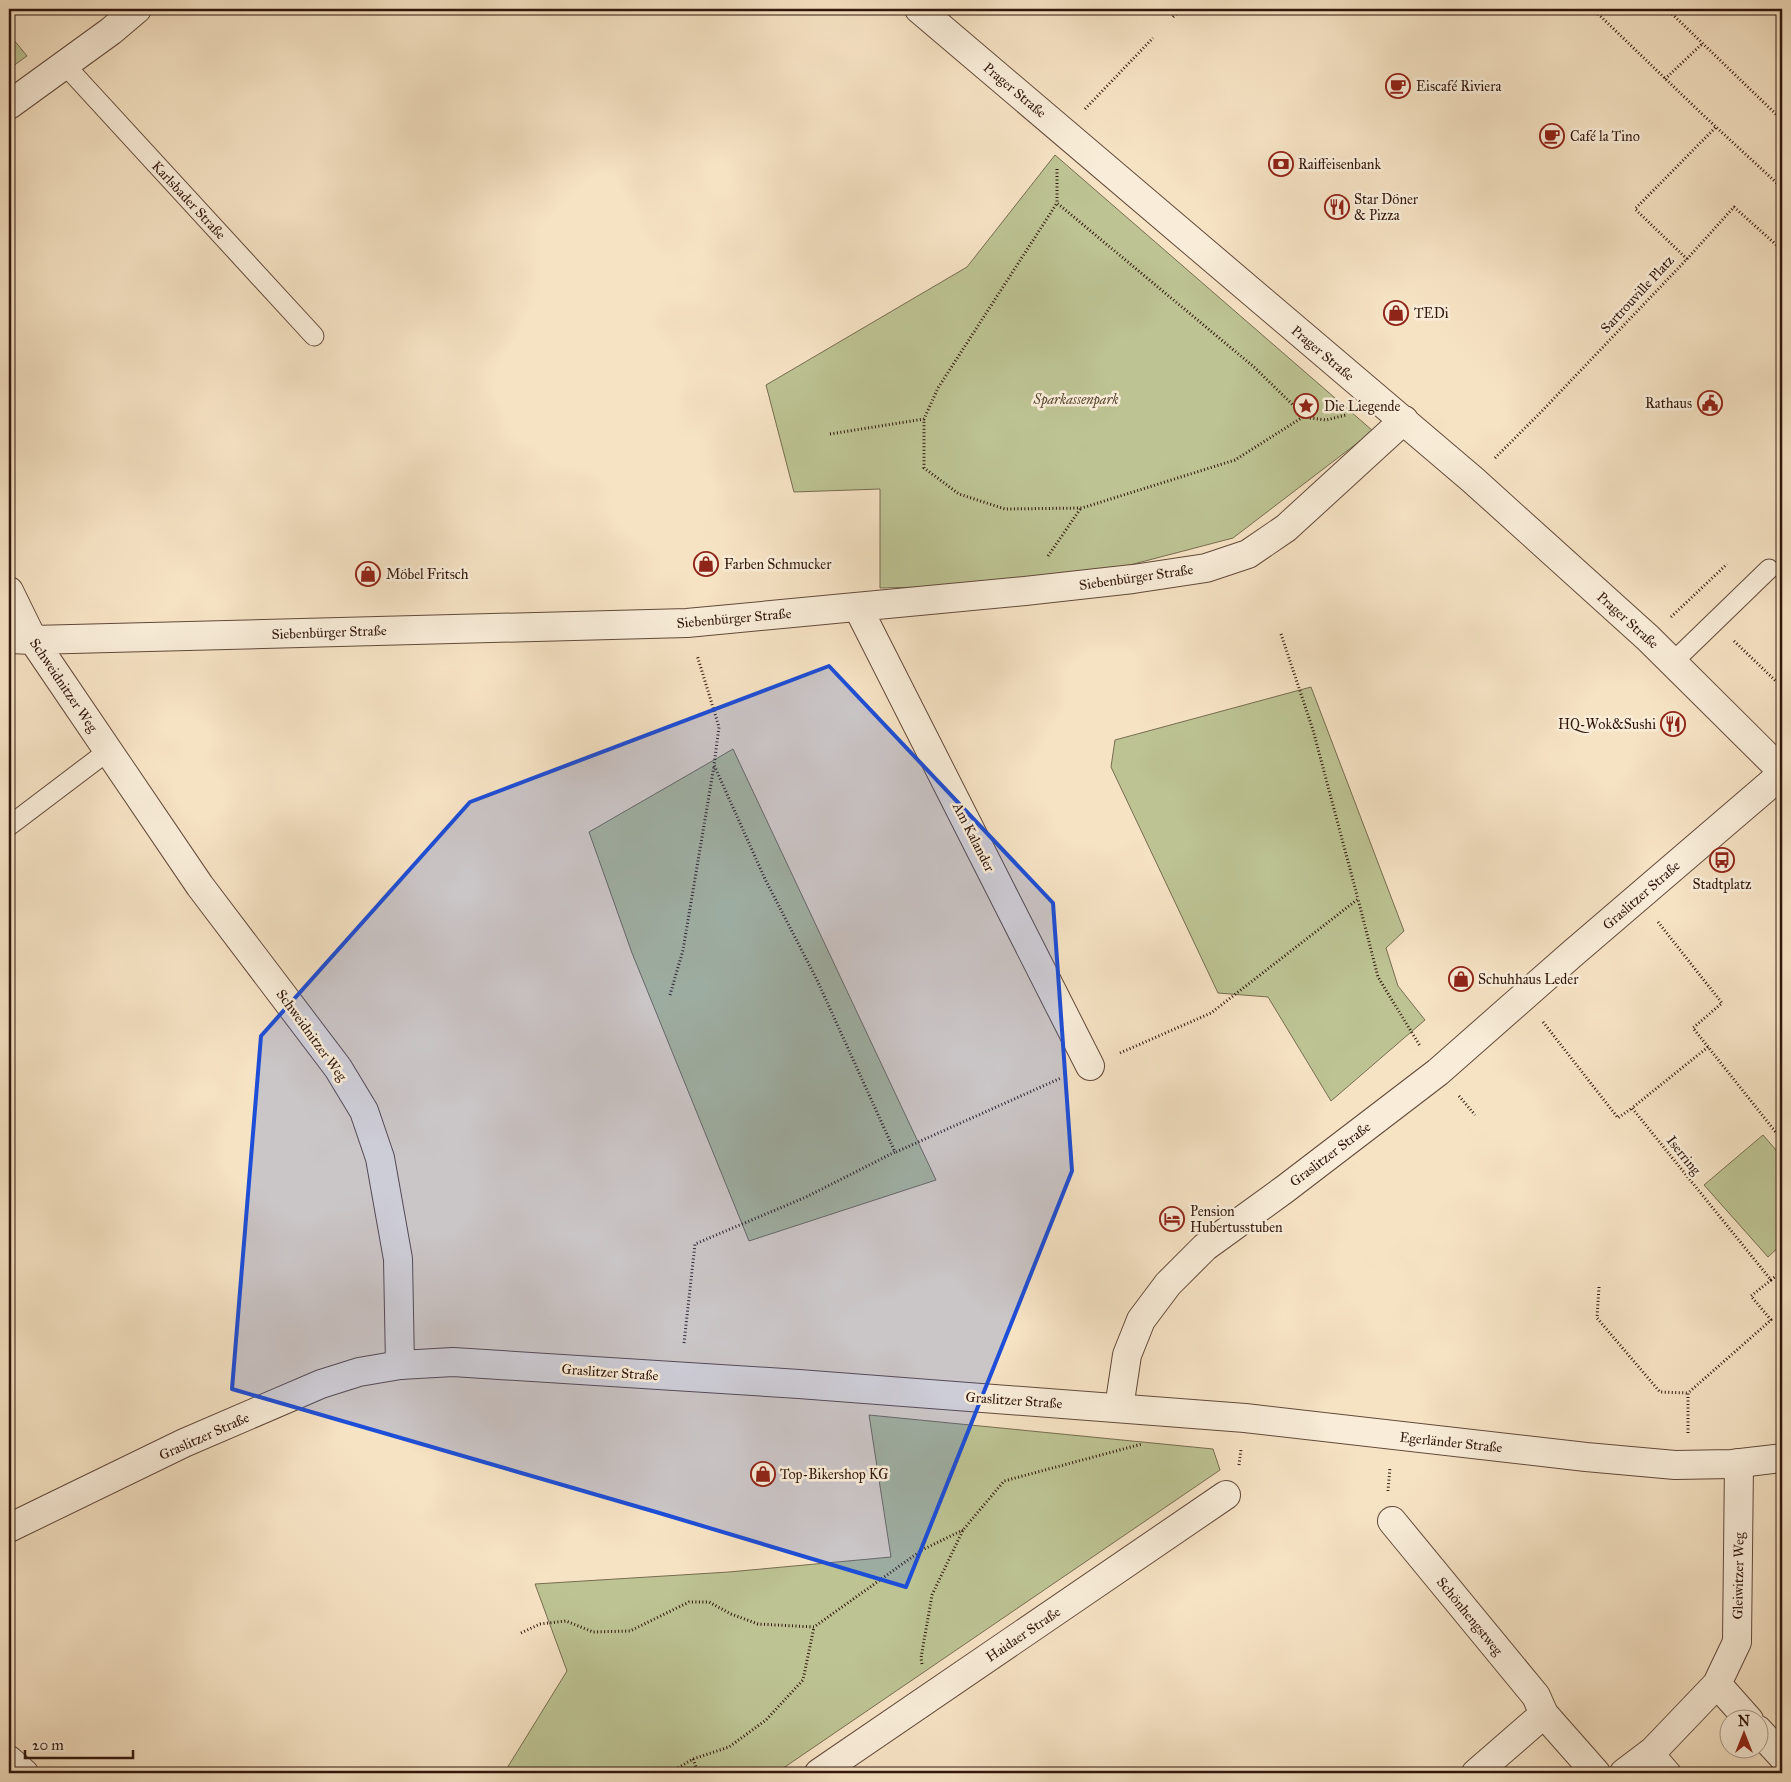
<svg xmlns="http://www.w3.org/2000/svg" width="1791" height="1782" viewBox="0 0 1791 1782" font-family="'IM FELL Great Primer',serif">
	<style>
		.green { fill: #bdc393; stroke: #776c50 }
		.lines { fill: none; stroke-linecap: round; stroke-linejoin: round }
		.service-casing { stroke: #62493a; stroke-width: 21 }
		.minor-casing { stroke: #62493a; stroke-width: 30 }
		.tertiary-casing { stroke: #62493a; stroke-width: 30 }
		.path { stroke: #31160c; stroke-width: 3; stroke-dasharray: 1 2.5; stroke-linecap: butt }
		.service { stroke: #f9edd9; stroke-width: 19 }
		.minor { stroke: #f9edd9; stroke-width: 28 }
		.tertiary { stroke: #f9edd9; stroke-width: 28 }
		.marked { fill: #1d4ed8; fill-opacity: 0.2; stroke: #1d4ed8; stroke-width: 4; stroke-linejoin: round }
		.labels { text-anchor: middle; stroke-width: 5; stroke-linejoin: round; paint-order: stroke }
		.poi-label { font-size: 14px; fill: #31160c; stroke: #f9edd9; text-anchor: start }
		.street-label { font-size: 14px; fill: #31160c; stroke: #f9edd9 }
		.park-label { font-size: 14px; font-style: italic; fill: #5b4a34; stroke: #f9edd9 }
	</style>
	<rect width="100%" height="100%" fill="#f6e3c4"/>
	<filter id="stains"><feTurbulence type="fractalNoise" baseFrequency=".004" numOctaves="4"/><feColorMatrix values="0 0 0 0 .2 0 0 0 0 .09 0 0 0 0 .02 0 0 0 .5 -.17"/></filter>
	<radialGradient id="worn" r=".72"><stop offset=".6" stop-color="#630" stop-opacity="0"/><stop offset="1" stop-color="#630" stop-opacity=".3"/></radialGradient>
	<!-- green -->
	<path class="green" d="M 9,34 L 27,56 L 9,69 Z
		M 1055,155 L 1373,431 L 1233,538 L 1126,566 L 970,586 L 880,588 L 880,489 L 794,492 L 766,385 L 967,267 Z
		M 1311,687 L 1404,931 L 1386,948 L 1398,986 L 1425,1020 L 1331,1101 L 1268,997 L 1218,993 L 1111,767 L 1115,740 Z
		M 733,749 L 936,1180 L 749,1241 L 632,953 L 589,832 Z
		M 1763,1135 L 1782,1157 L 1782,1244 L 1768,1257 L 1704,1185 Z
		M 869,1415 L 1213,1449 L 1220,1470 L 776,1773 L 504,1773 L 567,1671 L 535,1584 L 729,1572 L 891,1557 Z"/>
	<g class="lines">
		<defs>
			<path id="service" d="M 65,65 L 314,336
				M 1673,662 L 1769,569
				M 9,826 L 108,751
				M 1653,1751 L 1672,1773"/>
			<path id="minor" d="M 919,9 L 1473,480 L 1648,638 L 1782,771
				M 9,105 L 111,31 L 137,9
				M 9,591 L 33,640 L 200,886 L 338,1068 L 364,1111 L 380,1158 L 398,1259 L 400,1365
				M 858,608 L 1090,1066
				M 9,639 L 33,640 L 687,623 L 1025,591 L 1133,579 L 1206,568 L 1248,554 L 1286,528 L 1404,420
				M 1119,1408 L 1127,1355 L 1141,1320 L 1168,1284 L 1205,1247 L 1285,1189 L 1438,1072 L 1572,954 L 1782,774
				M 1392,1521 L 1536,1696 L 1544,1714
				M 1717,1684 L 1749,1720
				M 1758,1730 L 1782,1756
				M 9,1760 L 24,1773
				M 819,1773 L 1226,1495
				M 1476,1773 L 1544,1714 L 1596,1773
				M 1624,1773 L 1653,1751 L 1717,1684 L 1737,1642 L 1739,1463"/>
			<path id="tertiary" d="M 9,1528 L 184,1443 L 321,1384 L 359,1372 L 400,1365 L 453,1362 L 799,1384 L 1245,1418 L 1586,1457 L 1675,1465 L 1732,1464 L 1782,1458"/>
		</defs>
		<!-- service casing -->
		<use href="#service" class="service-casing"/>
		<!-- minor casing -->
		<use href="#minor" class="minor-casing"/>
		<!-- tertiary casing -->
		<use href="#tertiary" class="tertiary-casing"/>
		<!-- path -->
		<path class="path" d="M 1593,9 L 1702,114 L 1782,188
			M 1667,9 L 1782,120
			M 1173,17 L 1181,9
			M 1665,79 L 1703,43
			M 1085,109 L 1153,38
			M 1057,169 L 1057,203
			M 1687,259 L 1734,207 L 1782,250
			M 1303,417 L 1326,420 L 1346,415
			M 830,434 L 924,419 L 938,388 L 1057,203 L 1254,367 L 1293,405 L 1303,417 L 1235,460 L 1082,508 L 1005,509 L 959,494 L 924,468 L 924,419
			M 1495,458 L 1542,411 L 1687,259 L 1635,209 L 1716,127
			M 1048,556 L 1081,508
			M 1671,617 L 1727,564
			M 1281,634 L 1313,730 L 1358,899
			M 1734,641 L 1782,687
			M 1658,922 L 1722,1003 L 1693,1028 L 1782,1140
			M 670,995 L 683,950 L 714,766
			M 1543,1022 L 1618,1118 L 1632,1108
			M 1708,1047 L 1632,1108 L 1771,1280 L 1782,1271
			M 1120,1053 L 1211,1013 L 1358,899 L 1378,977 L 1420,1046
			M 1459,1096 L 1475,1115
			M 896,1152 L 1061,1078
			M 1599,1287 L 1597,1318 L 1660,1392 L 1688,1393
			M 684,1343 L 695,1244 L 806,1197 L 895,1152 L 817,980 L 765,879 L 714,765 L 719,727 L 697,655
			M 1688,1433 L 1688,1393 L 1771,1320 L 1751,1296 L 1771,1280
			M 1239,1465 L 1241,1449
			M 1388,1491 L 1390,1467
			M 521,1633 L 540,1624 L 566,1621 L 593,1632 L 630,1631 L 689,1602 L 709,1602 L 731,1614 L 758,1624 L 814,1627 L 922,1550 L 963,1530
			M 922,1664 L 921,1658 L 932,1595 L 963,1530 L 1004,1481 L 1142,1444
			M 693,1759 L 698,1773
			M 669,1773 L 693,1759 L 729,1747 L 766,1720 L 803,1680 L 814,1627"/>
		<!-- service -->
		<use href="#service" class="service"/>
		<!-- minor -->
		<use href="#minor" class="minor"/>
		<!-- tertiary -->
		<use href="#tertiary" class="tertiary"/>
	</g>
	<!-- marked area -->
	<path class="marked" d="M 829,666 L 1053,903 L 1072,1171 L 906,1587 L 656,1512 L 232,1389 L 261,1036 L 470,802 Z"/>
	<!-- icons -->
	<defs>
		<symbol id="cafe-ring" viewBox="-11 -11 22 22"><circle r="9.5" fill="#f9edd9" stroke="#8f2418" stroke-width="1.5"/><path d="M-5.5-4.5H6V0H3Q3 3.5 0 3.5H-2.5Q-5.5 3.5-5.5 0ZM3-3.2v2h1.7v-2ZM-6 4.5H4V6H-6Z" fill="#8f2418"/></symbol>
		<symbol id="bank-ring" viewBox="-11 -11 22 22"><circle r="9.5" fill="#f9edd9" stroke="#8f2418" stroke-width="1.5"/><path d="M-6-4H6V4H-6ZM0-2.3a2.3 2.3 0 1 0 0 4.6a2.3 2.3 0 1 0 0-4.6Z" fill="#8f2418"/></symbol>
		<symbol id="restaurant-ring" viewBox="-11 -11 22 22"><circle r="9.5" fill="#f9edd9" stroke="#8f2418" stroke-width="1.5"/><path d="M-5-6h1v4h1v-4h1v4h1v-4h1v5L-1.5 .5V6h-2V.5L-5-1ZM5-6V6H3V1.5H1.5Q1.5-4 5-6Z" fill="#8f2418"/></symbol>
		<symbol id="shop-ring" viewBox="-11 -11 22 22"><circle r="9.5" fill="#f9edd9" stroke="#8f2418" stroke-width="1.5"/><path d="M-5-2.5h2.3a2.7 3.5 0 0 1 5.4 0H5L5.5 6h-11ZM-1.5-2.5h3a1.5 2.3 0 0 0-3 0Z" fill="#8f2418"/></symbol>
		<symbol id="civic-ring" viewBox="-11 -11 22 22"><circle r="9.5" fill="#f9edd9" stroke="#8f2418" stroke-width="1.5"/><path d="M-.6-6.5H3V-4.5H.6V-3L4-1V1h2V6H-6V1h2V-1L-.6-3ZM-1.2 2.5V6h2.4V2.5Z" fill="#8f2418"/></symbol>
		<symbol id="sight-ring" viewBox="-11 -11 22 22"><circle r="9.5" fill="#f9edd9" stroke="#8f2418" stroke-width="1.5"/><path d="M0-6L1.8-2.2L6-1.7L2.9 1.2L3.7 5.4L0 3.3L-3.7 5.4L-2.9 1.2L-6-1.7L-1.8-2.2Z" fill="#8f2418"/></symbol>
		<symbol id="bus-ring" viewBox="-11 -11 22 22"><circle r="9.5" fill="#f9edd9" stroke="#8f2418" stroke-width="1.5"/><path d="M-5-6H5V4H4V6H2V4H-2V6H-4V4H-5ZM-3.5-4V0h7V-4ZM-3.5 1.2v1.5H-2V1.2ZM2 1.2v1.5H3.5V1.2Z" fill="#8f2418"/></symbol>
		<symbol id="hotel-ring" viewBox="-11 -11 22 22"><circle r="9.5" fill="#f9edd9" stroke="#8f2418" stroke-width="1.5"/><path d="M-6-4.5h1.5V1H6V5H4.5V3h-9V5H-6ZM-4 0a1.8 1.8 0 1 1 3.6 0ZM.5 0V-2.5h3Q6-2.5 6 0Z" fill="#8f2418"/></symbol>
	</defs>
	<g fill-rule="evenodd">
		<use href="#cafe-ring" x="1384" y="72" width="28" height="28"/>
		<use href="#cafe-ring" x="1538" y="122" width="28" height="28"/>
		<use href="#bank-ring" x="1267" y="150" width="28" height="28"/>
		<use href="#restaurant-ring" x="1323" y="193" width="28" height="28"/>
		<use href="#shop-ring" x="1382" y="299" width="28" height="28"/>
		<use href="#civic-ring" x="1696" y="389" width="28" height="28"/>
		<use href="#sight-ring" x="1292" y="392" width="28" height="28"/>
		<use href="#shop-ring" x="692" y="550" width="28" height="28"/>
		<use href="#shop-ring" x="354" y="560" width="28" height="28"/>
		<use href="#restaurant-ring" x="1659" y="710" width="28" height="28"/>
		<use href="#bus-ring" x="1708" y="846" width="28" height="28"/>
		<use href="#shop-ring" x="1447" y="965" width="28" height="28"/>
		<use href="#hotel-ring" x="1158" y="1205" width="28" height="28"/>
		<use href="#shop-ring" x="749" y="1460" width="28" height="28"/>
	</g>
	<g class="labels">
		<!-- poi labels -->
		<g class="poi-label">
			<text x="1416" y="91">Eiscafé Riviera</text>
			<text x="1570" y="141">Café la Tino</text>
			<text x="1298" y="169">Raiffeisenbank</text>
			<text x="1354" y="204">Star Döner<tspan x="1354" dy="16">&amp; Pizza</tspan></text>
			<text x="1414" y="318">TEDi</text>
			<text x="1692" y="408" text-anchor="end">Rathaus</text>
			<text x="1324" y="411">Die Liegende</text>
			<text x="724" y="569">Farben Schmucker</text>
			<text x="386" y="579">Möbel Fritsch</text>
			<text x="1656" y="729" text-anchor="end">HQ-Wok&amp;Sushi</text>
			<text x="1722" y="889" text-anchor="middle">Stadtplatz</text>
			<text x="1478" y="984">Schuhhaus Leder</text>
			<text x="1190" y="1216">Pension<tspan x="1190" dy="16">Hubertusstuben</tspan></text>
			<text x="780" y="1479">Top-Bikershop KG</text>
		</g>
		<!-- street labels -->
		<g class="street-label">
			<text transform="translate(1015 90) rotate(40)" y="5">Prager Straße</text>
			<text transform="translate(189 200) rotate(47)" y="5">Karlsbader Straße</text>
			<text transform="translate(1637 294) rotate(-47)" y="5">Sartrouville Platz</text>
			<text transform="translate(1323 353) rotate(40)" y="5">Prager Straße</text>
			<text transform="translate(1136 577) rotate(-8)" y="5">Siebenbürger Straße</text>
			<text transform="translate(734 618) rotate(-5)" y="5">Siebenbürger Straße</text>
			<text transform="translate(1628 620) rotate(42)" y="5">Prager Straße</text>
			<text transform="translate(329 632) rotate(-2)" y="5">Siebenbürger Straße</text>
			<text transform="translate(64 685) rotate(56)" y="5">Schweidnitzer Weg</text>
			<text transform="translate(974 837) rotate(63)" y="5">Am Kalander</text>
			<text transform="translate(1641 895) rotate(-41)" y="5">Graslitzer Straße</text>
			<text transform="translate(312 1035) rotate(54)" y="5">Schweidnitzer Weg</text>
			<text transform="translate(1330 1154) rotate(-37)" y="5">Graslitzer Straße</text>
			<text transform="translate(1684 1155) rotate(51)" y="5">Iserring</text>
			<text transform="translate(610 1372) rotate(4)" y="5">Graslitzer Straße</text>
			<text transform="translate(1014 1400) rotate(4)" y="5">Graslitzer Straße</text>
			<text transform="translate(204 1436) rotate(-24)" y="5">Graslitzer Straße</text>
			<text transform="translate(1451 1442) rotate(6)" y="5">Egerländer Straße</text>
			<text transform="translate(1738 1576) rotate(-89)" y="5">Gleiwitzer Weg</text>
			<text transform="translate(1470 1616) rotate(51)" y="5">Schönhengstweg</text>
			<text transform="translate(1023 1634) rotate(-34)" y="5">Haidaer Straße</text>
		</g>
		<!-- park labels -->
		<g class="park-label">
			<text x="1076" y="404">Sparkassenpark</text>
		</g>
	</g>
	<!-- margin -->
	<rect width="1791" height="1782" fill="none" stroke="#f6e3c4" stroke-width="30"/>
	<rect x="10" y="10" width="1771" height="1762" fill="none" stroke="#31160c" stroke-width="2.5"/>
	<rect x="15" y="15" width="1761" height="1752" fill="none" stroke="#31160c"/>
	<!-- north arrow -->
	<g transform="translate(1744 1734)"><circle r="24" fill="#f9edd9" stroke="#a99787"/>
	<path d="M0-4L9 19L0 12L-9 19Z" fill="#8f2418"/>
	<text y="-8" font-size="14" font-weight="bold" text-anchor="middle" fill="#31160c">N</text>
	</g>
	<!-- scale -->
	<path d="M25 1750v8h108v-8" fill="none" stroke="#31160c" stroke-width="2.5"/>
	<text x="32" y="1750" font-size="15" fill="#31160c" stroke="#f9edd9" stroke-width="4" paint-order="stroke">20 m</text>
	<rect width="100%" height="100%" filter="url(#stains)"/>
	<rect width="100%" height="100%" fill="url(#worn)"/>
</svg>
